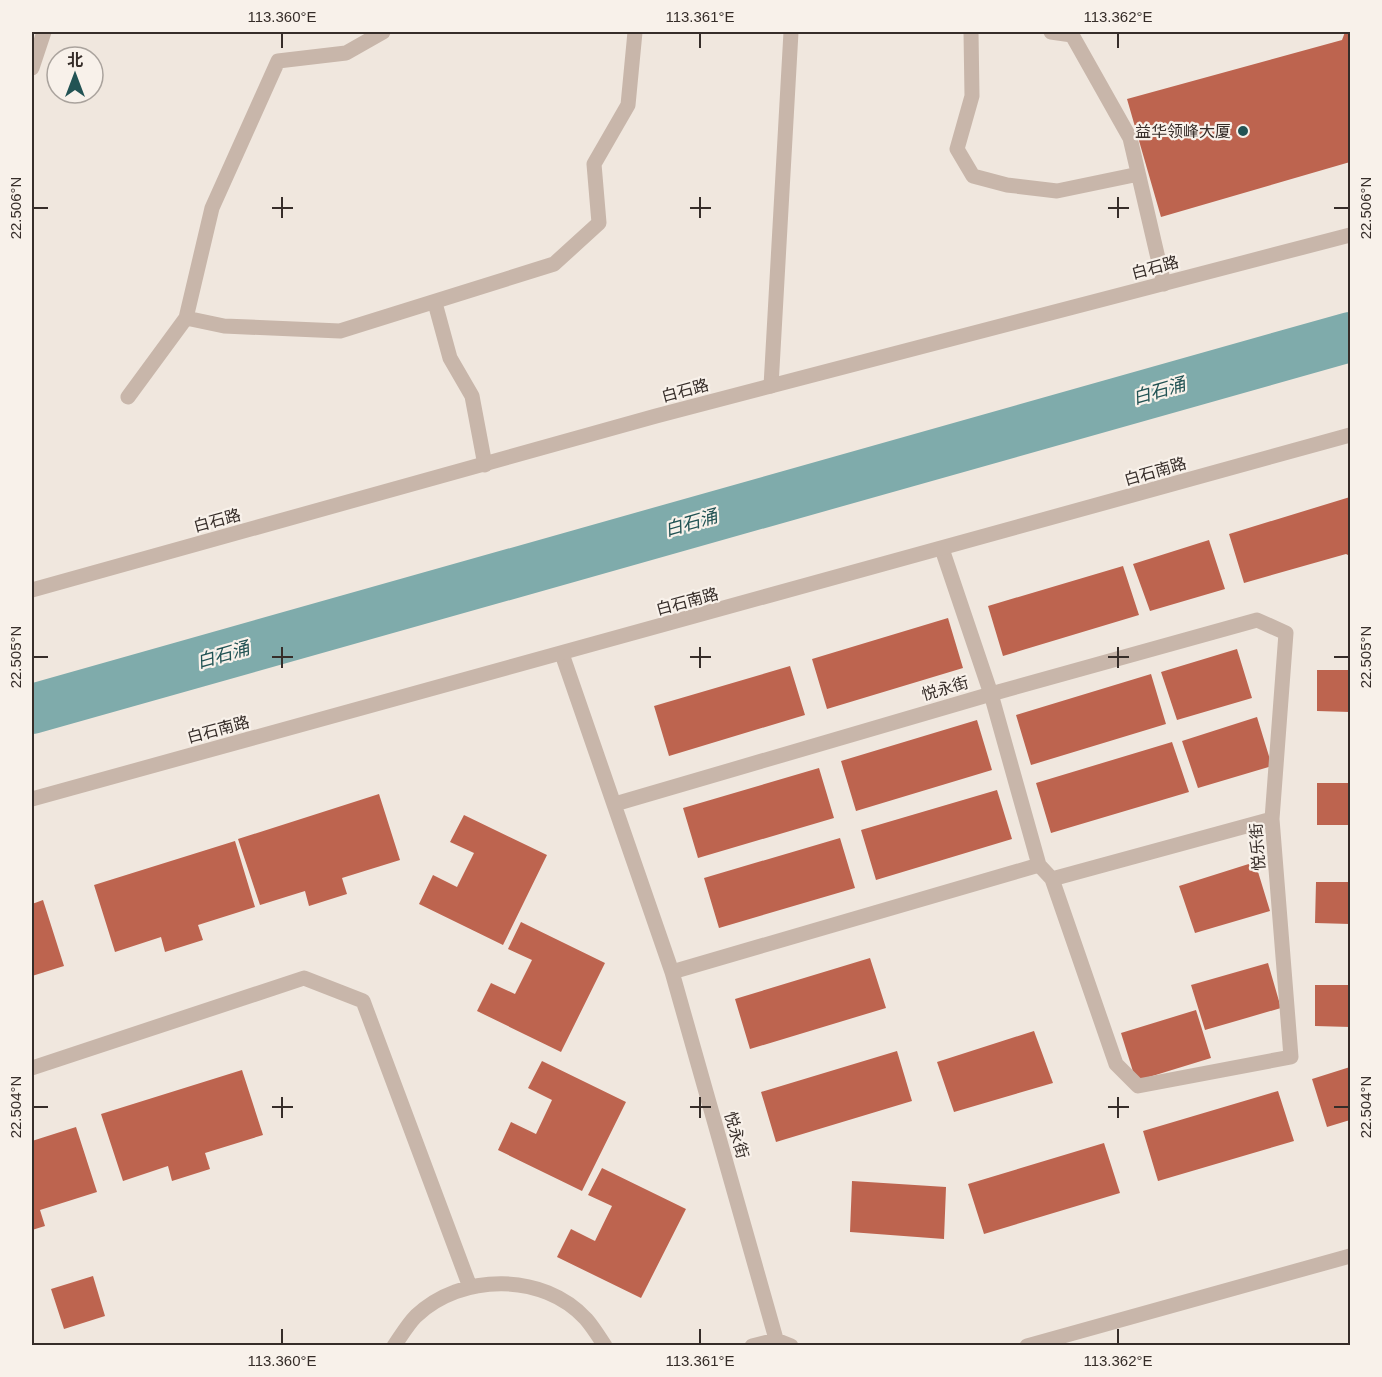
<svg xmlns="http://www.w3.org/2000/svg" width="1382" height="1377" viewBox="0 0 1382 1377" font-family="Arial,'Noto Sans SC',sans-serif">
	<style>
		.lines { fill: none; stroke-linecap: round; stroke-linejoin: round }
		.river { stroke: #7fabab; stroke-width: 50 }
		.building { fill: #bd644f }
		.minor { stroke: #c8b6aa; stroke-width: 15 }
		.tertiary { stroke: #c8b6aa; stroke-width: 15 }
		.ticks { fill: none; stroke: #362d29; stroke-width: 2 }
		.poi-dot { fill: #225354; stroke: #f8f1ea; stroke-width: 2 }
		.labels { text-anchor: middle; stroke-width: 4.5; stroke-linejoin: round; paint-order: stroke }
		.poi-label { font-size: 16px; fill: #362d29; stroke: #f8f1ea; text-anchor: end }
		.street-label { font-size: 16px; fill: #362d29; stroke: #f8f1ea }
		.water-label { font-size: 18px; font-style: italic; fill: #225354; stroke: #f8f1ea }
		.neatline { fill: none; stroke: #362d29; stroke-width: 2 }
		.ticks-label { font-size: 15px; text-anchor: middle; fill: #362d29 }
	</style>
	<rect width="100%" height="100%" fill="#f0e7de"/>
	<g class="lines">
		<!-- river -->
		<path class="river" d="M 32,709 L 1350,337"/>
	</g>
	<!-- building -->
	<path class="building" d="M 1345,32 L 1350,32 L 1350,162 L 1161,217 L 1127,99 L 1342,40 Z
		M 1350,497 L 1350,556 L 1346,554 L 1244,583 L 1229,534 Z
		M 1209,540 L 1225,589 L 1150,611 L 1133,564 Z
		M 1123,566 L 1139,615 L 1003,656 L 988,606 Z
		M 948,618 L 963,668 L 827,709 L 812,659 Z
		M 1237,649 L 1252,698 L 1177,720 L 1161,672 Z
		M 790,666 L 805,715 L 669,756 L 654,706 Z
		M 1317,670 L 1350,670 L 1350,712 L 1317,711 Z
		M 1151,674 L 1166,724 L 1031,765 L 1016,715 Z
		M 1257,717 L 1272,766 L 1198,788 L 1182,741 Z
		M 977,720 L 992,770 L 856,811 L 841,761 Z
		M 1172,742 L 1189,792 L 1051,833 L 1036,783 Z
		M 819,768 L 834,818 L 698,858 L 683,808 Z
		M 1317,783 L 1350,783 L 1350,825 L 1317,825 Z
		M 997,790 L 1012,839 L 876,880 L 861,830 Z
		M 379,794 L 400,860 L 342,878 L 347,894 L 309,906 L 305,891 L 260,905 L 238,839 Z
		M 464,815 L 547,855 L 503,945 L 419,904 L 433,875 L 457,887 L 474,853 L 450,842 Z
		M 840,838 L 855,888 L 719,928 L 704,878 Z
		M 235,841 L 255,907 L 198,925 L 203,940 L 165,952 L 161,937 L 115,952 L 94,885 Z
		M 1255,862 L 1270,911 L 1195,933 L 1179,886 Z
		M 1316,882 L 1350,882 L 1350,924 L 1315,923 Z
		M 43,900 L 64,966 L 32,976 L 32,904 Z
		M 521,922 L 605,963 L 561,1052 L 477,1011 L 491,983 L 515,994 L 532,960 L 508,949 Z
		M 870,958 L 886,1008 L 750,1049 L 735,999 Z
		M 1268,963 L 1281,1008 L 1205,1030 L 1191,985 Z
		M 1315,985 L 1350,985 L 1350,1027 L 1315,1026 Z
		M 1196,1010 L 1211,1058 L 1136,1081 L 1121,1033 Z
		M 1034,1031 L 1053,1083 L 954,1112 L 937,1062 Z
		M 897,1051 L 912,1101 L 776,1142 L 761,1092 Z
		M 542,1061 L 626,1102 L 582,1191 L 498,1150 L 511,1122 L 536,1134 L 552,1100 L 528,1088 Z
		M 1350,1067 L 1350,1120 L 1327,1127 L 1312,1079 Z
		M 242,1070 L 263,1135 L 205,1153 L 210,1169 L 172,1181 L 168,1166 L 123,1181 L 101,1114 Z
		M 1278,1091 L 1294,1141 L 1158,1181 L 1143,1131 Z
		M 76,1127 L 97,1192 L 40,1210 L 45,1226 L 32,1230 L 32,1141 Z
		M 1104,1143 L 1120,1193 L 984,1234 L 968,1184 Z
		M 602,1168 L 686,1209 L 641,1298 L 557,1257 L 571,1229 L 595,1241 L 612,1206 L 588,1195 Z
		M 852,1181 L 946,1187 L 944,1239 L 850,1232 Z
		M 93,1276 L 105,1316 L 64,1329 L 51,1289 Z"/>
	<g class="lines">
		<!-- minor -->
		<path class="minor" d="M 971,32 L 972,96 L 957,149 L 973,176 L 1007,185 L 1057,191 L 1134,175
			M 1051,32 L 1072,35 L 1130,138 L 1164,284
			M 32,68 L 44,32
			M 435,303 L 450,358 L 472,396 L 485,465
			M 186,318 L 224,326 L 340,331 L 554,264 L 599,223 L 594,164 L 628,105 L 635,32
			M 771,386 L 791,32
			M 128,397 L 186,318 L 212,208 L 278,61 L 346,53 L 383,32
			M 562,654 L 672,972 L 778,1346
			M 615,804 L 991,694 L 1257,620 L 1286,633 L 1272,819 L 1291,1057 L 1138,1086 L 1116,1064 L 1052,879 L 1039,865 L 991,694 L 942,549
			M 1052,879 L 1272,819
			M 672,972 L 1039,865
			M 32,1068 L 304,978 L 363,1001 L 470,1287
			M 394,1346 C 401,1336 408,1324 416,1316 C 461,1273 543,1272 586,1319 C 593,1327 599,1337 605,1346
			M 752,1346 L 776,1340 L 791,1346
			M 1027,1346 L 1350,1256"/>
		<!-- tertiary -->
		<path class="tertiary" d="M 32,590 L 656,416 L 1350,235
			M 32,799 L 1350,435"/>
	</g>
	<!-- ticks -->
	<path class="ticks" d="M 282,33 L 282,48M 700,33 L 700,48M 1118,33 L 1118,48M 282,197 L 282,218M 700,197 L 700,218M 1118,197 L 1118,218M 33,208 L 48,208M 272,208 L 293,208M 690,208 L 711,208M 1108,208 L 1129,208M 1334,208 L 1349,208M 282,647 L 282,668M 700,647 L 700,668M 1118,647 L 1118,668M 33,657 L 48,657M 272,657 L 293,657M 690,657 L 711,657M 1108,657 L 1129,657M 1334,657 L 1349,657M 282,1097 L 282,1118M 700,1097 L 700,1118M 1118,1097 L 1118,1118M 33,1107 L 48,1107M 272,1107 L 293,1107M 690,1107 L 711,1107M 1108,1107 L 1129,1107M 1334,1107 L 1349,1107M 282,1329 L 282,1344M 700,1329 L 700,1344M 1118,1329 L 1118,1344"/>
	<!-- markers -->
	<circle class="poi-dot" cx="1243" cy="131" r="6"/>
	<g class="labels">
		<!-- poi labels -->
		<g class="poi-label">
			<text x="1231" y="137">益华领峰大厦</text>
		</g>
		<!-- street labels -->
		<g class="street-label">
			<text transform="translate(1155 267) rotate(-15)" y="6">白石路</text>
			<text transform="translate(685 390) rotate(-15)" y="6">白石路</text>
			<text transform="translate(1155 471) rotate(-16)" y="6">白石南路</text>
			<text transform="translate(217 520) rotate(-15)" y="6">白石路</text>
			<text transform="translate(687 601) rotate(-15)" y="6">白石南路</text>
			<text transform="translate(945 688) rotate(-16)" y="6">悦永街</text>
			<text transform="translate(218 729) rotate(-15)" y="6">白石南路</text>
			<text transform="translate(1257 847) rotate(-94)" y="6">悦乐街</text>
			<text transform="translate(737 1135) rotate(74)" y="6">悦永街</text>
		</g>
		<!-- water labels -->
		<g class="water-label">
			<text transform="translate(1159 391) rotate(-16)" y="6">白石涌</text>
			<text transform="translate(691 523) rotate(-16)" y="6">白石涌</text>
			<text transform="translate(223 655) rotate(-16)" y="6">白石涌</text>
		</g>
	</g>
	<!-- border -->
	<rect width="1382" height="1377" fill="none" stroke="#f8f1ea" stroke-width="66"/>
	<!-- north arrow -->
	<g transform="translate(75 75)"><circle r="28" fill="#f8f1ea" stroke="#aaa39d" stroke-width="1.5"/>
	<path d="M0-4.5L10 22L0 15L-10 22Z" fill="#225354"/>
	<text y="-9" font-size="16" font-weight="bold" text-anchor="middle" fill="#362d29">北</text>
	</g>
	<rect x="33" y="33" width="1316" height="1311" class="neatline"/>
	<g class="ticks-label">
		<text x="282" y="22">113.360°E</text>
		<text x="700" y="22">113.361°E</text>
		<text x="1118" y="22">113.362°E</text>
		<text transform="translate(16 208) rotate(-90)" y="5">22.506°N</text>
		<text transform="translate(1366 208) rotate(-90)" y="5">22.506°N</text>
		<text transform="translate(16 657) rotate(-90)" y="5">22.505°N</text>
		<text transform="translate(1366 657) rotate(-90)" y="5">22.505°N</text>
		<text transform="translate(16 1107) rotate(-90)" y="5">22.504°N</text>
		<text transform="translate(1366 1107) rotate(-90)" y="5">22.504°N</text>
		<text x="282" y="1366">113.360°E</text>
		<text x="700" y="1366">113.361°E</text>
		<text x="1118" y="1366">113.362°E</text>
	</g>
</svg>
